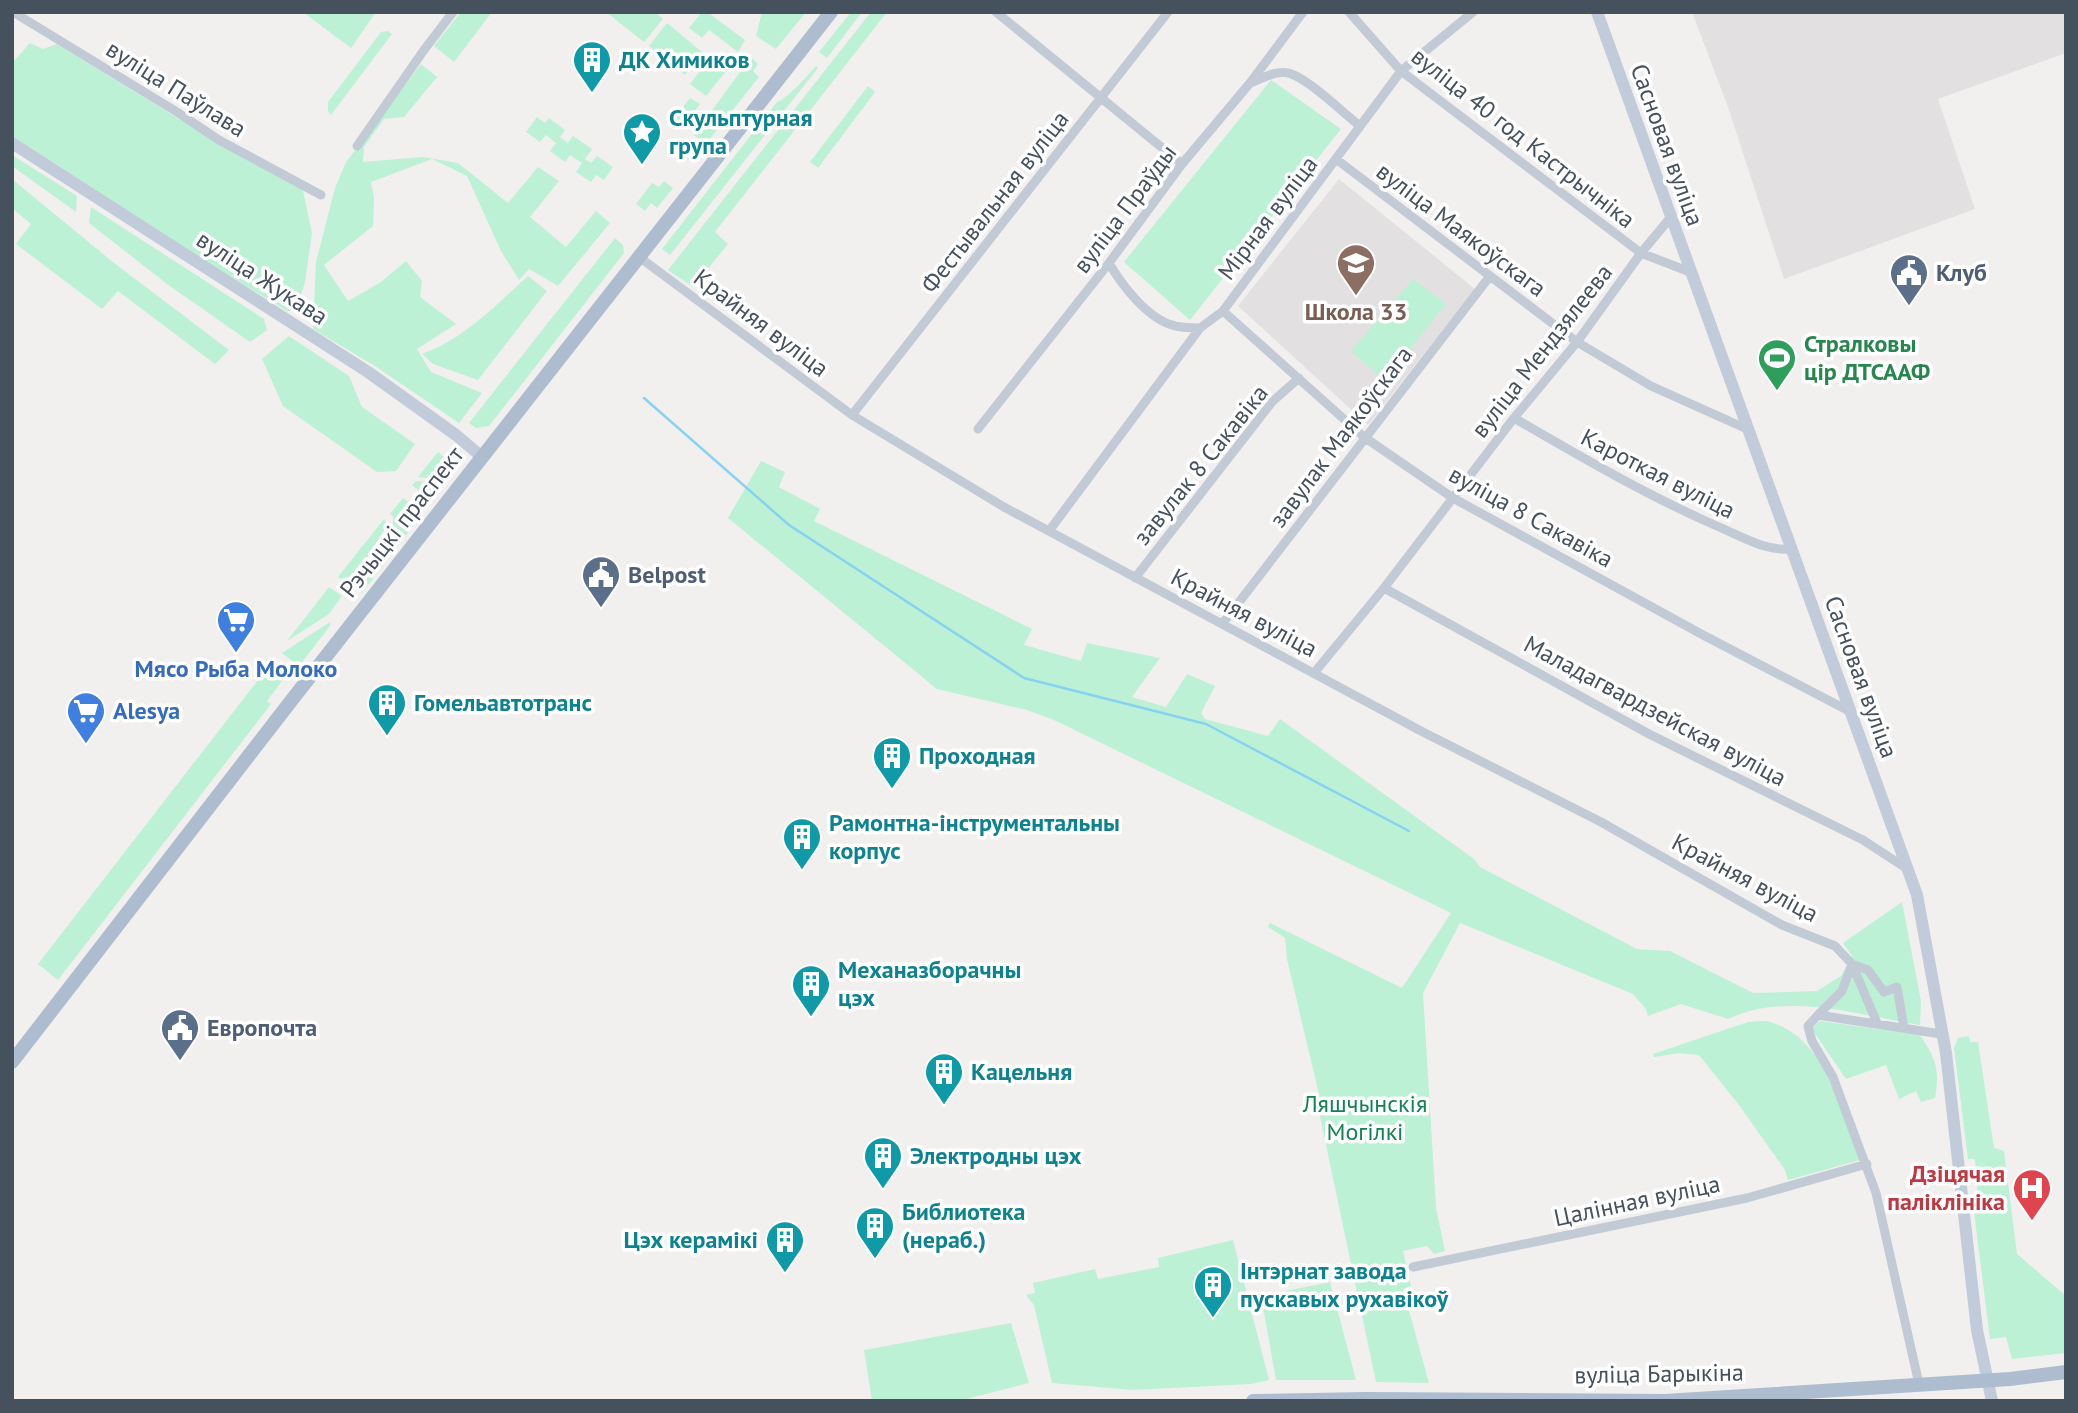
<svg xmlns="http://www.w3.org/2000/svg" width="2078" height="1413" viewBox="0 0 2078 1413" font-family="'PT Sans',sans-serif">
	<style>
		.education { fill: #e3e0e1 }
		.green { fill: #bcf1d5 }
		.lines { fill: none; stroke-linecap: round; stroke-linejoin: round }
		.stream { stroke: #87d2f0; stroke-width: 2.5 }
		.street { stroke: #c2cad5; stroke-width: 9 }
		.secondary { stroke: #c1cbd9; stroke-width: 12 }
		.primary { stroke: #aebccf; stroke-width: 14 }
		.labels { text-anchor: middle; stroke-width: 7; stroke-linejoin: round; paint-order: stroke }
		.culture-label { font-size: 24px; font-weight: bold; fill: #0d838f; stroke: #fff; text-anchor: start }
		.street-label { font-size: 24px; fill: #46515e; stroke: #fff }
		.service-label { font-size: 24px; font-weight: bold; fill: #4e5e75; stroke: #fff; text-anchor: start }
		.education-label { font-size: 24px; font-weight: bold; fill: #785e54; stroke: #fff }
		.leisure-label { font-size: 24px; font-weight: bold; fill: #27864d; stroke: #fff; text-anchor: start }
		.shop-label { font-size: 24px; font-weight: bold; fill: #366cbe; stroke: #fff }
		.park-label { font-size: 24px; fill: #138353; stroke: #fff }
		.health-label { font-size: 24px; font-weight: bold; fill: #be3a42; stroke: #fff; text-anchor: end }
	</style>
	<rect width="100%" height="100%" fill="#f2efef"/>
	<!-- education -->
	<path class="education" d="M 1692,12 L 2066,12 L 2066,53 L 1938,99 L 1975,209 L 1784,279 L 1728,107 Z
		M 1339,179 L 1475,289 L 1368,425 L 1238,306 Z"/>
	<!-- green -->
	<path class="green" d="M 303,12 L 376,12 L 351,48 Z
		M 461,12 L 492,12 L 454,62 L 434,46 Z
		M 606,12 L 655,12 L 663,19 L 644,42 Z
		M 702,12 L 707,12 L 745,40 L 738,52 L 709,30 L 702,38 L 689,28 Z
		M 762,12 L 806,12 L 776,49 L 756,36 Z
		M 851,12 L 862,12 L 827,58 L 819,52 Z
		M 871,12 L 887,12 L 715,232 L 728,244 L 693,287 L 668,270 Z
		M 667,23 L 702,52 L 685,75 L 649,46 Z
		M 388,31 L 392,34 L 331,115 L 328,111 L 328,102 L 381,32 Z
		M 30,43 L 43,49 L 57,44 L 179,119 L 302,186 L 312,233 L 305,282 L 296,311 L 287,311 C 194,255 104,194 12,136 L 12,63 Z
		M 751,57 L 758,64 L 753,71 L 759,77 L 701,150 L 695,146 L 700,139 L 694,135 Z
		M 710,58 L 726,71 L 706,96 L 690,84 Z
		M 421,64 L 437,77 L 404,117 L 384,119 L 364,147 L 363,162 L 423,157 L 458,163 L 508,203 L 538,167 L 559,181 L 530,217 L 566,247 L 596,211 L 610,223 L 558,286 L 529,269 L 519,280 L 501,251 L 467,176 L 432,159 L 371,182 L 374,198 L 373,226 L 324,265 L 348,301 L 381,282 L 406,261 L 422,281 L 420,297 L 456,324 L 417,349 L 431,372 L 482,393 L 459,423 L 375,366 L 313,329 L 316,262 L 335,188 L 346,162 Z
		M 816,66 L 818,68 L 670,255 L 662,249 L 777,102 C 787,99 809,74 816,66 Z
		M 1271,80 L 1341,129 L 1190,320 L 1124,262 Z
		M 868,86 L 875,92 L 818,168 L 810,162 Z
		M 690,98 L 700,104 L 684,126 L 674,119 Z
		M 537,117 L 545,123 L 549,118 L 565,130 L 560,137 L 568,143 L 573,136 L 592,149 L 585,159 L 591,163 L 597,156 L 613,167 L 604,180 L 596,175 L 591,182 L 576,172 L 582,163 L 570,155 L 565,162 L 550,151 L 556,143 L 546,135 L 540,142 L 526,132 Z
		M 12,155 L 77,196 L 76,212 L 12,166 Z
		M 12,179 L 114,263 L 229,350 L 215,364 L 118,291 L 102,309 L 16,244 L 31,224 L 12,208 Z
		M 664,181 L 673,188 L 657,208 L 651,203 L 645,211 L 636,204 L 652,183 L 659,187 Z
		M 91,207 L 264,319 L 267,330 L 250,342 L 167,284 L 89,223 Z
		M 615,238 L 623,245 L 624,253 L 489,426 L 476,428 L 469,423 Z
		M 528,276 L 547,291 L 478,380 L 433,364 L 422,354 C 463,340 497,304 528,276 Z
		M 1413,279 L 1446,304 L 1385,381 L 1351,351 Z
		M 289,336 L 349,376 L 362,407 L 415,444 L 396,471 L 377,472 L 283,406 L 262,359 Z
		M 438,452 L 457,468 L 447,480 L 418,477 Z
		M 761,461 L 785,472 L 779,487 L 820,509 L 814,521 L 1032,629 L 1024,645 L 1081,661 L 1087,643 L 1160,658 L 1132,697 L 1166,707 L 1187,674 L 1215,686 L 1201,713 L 1205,719 L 1268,736 L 1280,719 L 1474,859 L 1480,867 L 1637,949 L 1670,951 L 1753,993 L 1817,991 L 1841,976 L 1852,956 L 1843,943 L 1902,902 L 1921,1001 L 1920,1025 C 1859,1015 1787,991 1728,1019 L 1681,1004 L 1648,1016 L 1646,1009 L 1633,994 L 1460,923 L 1423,993 L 1436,1208 L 1445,1251 L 1434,1254 L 1427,1246 L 1403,1251 L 1411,1286 L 1403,1289 L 1429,1383 L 1376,1382 L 1318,1107 L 1322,1107 L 1287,959 L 1285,938 L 1268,927 L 1270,923 L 1402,988 L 1451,913 L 1054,720 L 1027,710 L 937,689 L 728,518 Z
		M 416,481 L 446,483 L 425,509 L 419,505 L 426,496 L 412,485 Z
		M 403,498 L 423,513 L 362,593 L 356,589 L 393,526 L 393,516 L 390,514 Z
		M 384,519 L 387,525 L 350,586 L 338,577 Z
		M 329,587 L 342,596 L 329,614 L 287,641 Z
		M 330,622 L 330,626 L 299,666 L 282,653 Z
		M 272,662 L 287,674 L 267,701 L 271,704 L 58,980 L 38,964 Z
		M 1820,1021 L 1920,1035 C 1936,1059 1940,1069 1935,1098 L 1921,1102 L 1916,1091 L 1899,1099 L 1886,1065 L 1846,1079 L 1812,1029 Z
		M 1748,1022 C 1755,1022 1764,1020 1770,1022 C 1827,1039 1841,1112 1860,1160 L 1788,1180 L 1785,1170 L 1739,1105 L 1699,1055 L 1679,1053 L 1654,1057 L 1653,1054 Z
		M 1969,1036 L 1970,1042 L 1978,1042 L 1994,1148 L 2004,1151 L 2017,1254 L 2066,1296 L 2066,1353 L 2012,1359 L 2006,1337 L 1990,1339 L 1973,1204 L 1978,1202 L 1975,1159 L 1968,1159 L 1954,1048 L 1958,1038 Z
		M 1233,1240 L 1269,1380 L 1251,1384 L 1133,1390 L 1052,1383 L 1034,1305 L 1026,1295 L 1035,1293 L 1033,1283 L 1095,1269 L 1098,1279 L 1159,1267 L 1158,1258 Z
		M 1330,1282 L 1356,1380 L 1276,1380 L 1261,1296 Z
		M 1011,1323 L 1029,1383 L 959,1401 L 872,1401 L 864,1350 Z"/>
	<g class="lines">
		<!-- stream -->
		<path class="stream" d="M 644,398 L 789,525 L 1024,678 L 1206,724 L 1409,831"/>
		<!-- street -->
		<path class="street" d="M 13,12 L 177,112 L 219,140 L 321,195
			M 996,12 L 1182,164
			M 1349,12 L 1401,71 L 1641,253 L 1690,272
			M 1250,83 C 1261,79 1276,70 1288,73 C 1307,77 1343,113 1360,126
			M 357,146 L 424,50 L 453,12
			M 1336,159 L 1577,342 L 1651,386 L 1747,429
			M 639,257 L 852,415 L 1004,507 L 1421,731 L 1601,822 L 1782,925 L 1835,946 L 1852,964 L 1877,1023
			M 1109,263 C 1121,284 1147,318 1172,325 C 1181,328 1190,328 1200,328
			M 1223,311 L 1364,437 L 1453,498 L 1703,635 L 1851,712
			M 852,415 L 1168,12
			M 1514,418 C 1581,457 1648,496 1719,527 C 1743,537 1765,551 1791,549
			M 978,429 L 1109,263 L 1182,164 L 1250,83 L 1303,12
			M 1049,531 L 1200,328 L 1223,311 L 1401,71 L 1473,12
			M 1135,578 L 1272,402 L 1299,378
			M 1384,588 L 1649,734 L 1863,840 L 1906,868
			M 1223,623 L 1490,276
			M 1314,673 L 1384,588 L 1514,418 L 1577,342 L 1641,253 L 1671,217
			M 1818,1015 L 1842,991 L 1852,964 L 1868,970 L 1884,992 L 1897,987 L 1904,1028
			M 1413,1267 L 1747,1198 L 1867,1164
			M 1919,1384 L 1876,1193 L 1833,1077 L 1812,1041 L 1808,1026 L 1818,1015 L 1941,1034"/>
		<!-- secondary -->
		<path class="secondary" d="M 1597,12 L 1917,895 L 1946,1053 L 1977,1330 L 1992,1401
			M 12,143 L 368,372 L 456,435 L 482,457"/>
		<!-- primary -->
		<path class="primary" d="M 12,1062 L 291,701 L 831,12
			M 1253,1401 L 1367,1399 L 1665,1401 L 2010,1379 L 2066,1372"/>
	</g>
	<!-- icons -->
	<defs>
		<symbol id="building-pin" viewBox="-11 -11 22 30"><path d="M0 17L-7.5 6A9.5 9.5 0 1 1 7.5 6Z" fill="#0f9aa8" stroke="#fff"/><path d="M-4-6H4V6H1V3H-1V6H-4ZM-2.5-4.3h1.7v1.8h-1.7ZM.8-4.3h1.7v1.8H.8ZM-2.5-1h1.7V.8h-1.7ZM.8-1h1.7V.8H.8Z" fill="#fff"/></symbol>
		<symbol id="sight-pin" viewBox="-11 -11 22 30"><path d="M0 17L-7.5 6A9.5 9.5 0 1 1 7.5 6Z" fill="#0f9aa8" stroke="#fff"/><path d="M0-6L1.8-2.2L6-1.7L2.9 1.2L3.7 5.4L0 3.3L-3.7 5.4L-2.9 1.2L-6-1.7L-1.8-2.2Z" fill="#fff"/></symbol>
		<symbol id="school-pin" viewBox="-11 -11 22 30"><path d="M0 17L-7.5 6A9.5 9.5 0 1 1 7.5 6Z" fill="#8d6e63" stroke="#fff"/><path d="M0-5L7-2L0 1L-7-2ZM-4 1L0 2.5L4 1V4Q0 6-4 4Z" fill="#fff"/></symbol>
		<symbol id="civic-pin" viewBox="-11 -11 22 30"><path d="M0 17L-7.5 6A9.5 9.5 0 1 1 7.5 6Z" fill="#5c6f8a" stroke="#fff"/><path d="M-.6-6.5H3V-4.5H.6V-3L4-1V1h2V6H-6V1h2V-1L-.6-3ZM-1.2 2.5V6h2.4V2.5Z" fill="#fff"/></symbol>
		<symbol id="stadium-pin" viewBox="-11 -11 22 30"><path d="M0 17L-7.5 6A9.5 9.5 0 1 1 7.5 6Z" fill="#2e9e5b" stroke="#fff"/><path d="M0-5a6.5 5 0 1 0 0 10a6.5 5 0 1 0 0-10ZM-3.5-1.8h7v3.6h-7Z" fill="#fff"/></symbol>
		<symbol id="supermarket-pin" viewBox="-11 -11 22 30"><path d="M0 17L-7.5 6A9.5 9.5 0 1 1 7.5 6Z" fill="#3f7fe0" stroke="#fff"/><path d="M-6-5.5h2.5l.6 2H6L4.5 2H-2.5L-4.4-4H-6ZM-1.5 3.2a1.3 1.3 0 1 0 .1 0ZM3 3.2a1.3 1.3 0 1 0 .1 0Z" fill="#fff"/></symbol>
		<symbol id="hospital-pin" viewBox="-11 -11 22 30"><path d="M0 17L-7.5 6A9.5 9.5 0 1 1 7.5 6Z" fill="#e0444e" stroke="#fff"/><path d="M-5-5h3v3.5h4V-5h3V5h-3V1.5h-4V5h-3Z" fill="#fff"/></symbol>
	</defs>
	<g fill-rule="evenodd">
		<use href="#building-pin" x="570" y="38" width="44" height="60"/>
		<use href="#sight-pin" x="620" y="110" width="44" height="60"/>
		<use href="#school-pin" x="1334" y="241" width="44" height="60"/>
		<use href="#civic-pin" x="1887" y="251" width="44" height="60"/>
		<use href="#stadium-pin" x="1755" y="336" width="44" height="60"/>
		<use href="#civic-pin" x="579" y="553" width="44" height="60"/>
		<use href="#supermarket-pin" x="214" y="598" width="44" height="60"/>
		<use href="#building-pin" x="365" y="681" width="44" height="60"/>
		<use href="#supermarket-pin" x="64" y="689" width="44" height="60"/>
		<use href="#building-pin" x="870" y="734" width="44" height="60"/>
		<use href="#building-pin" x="780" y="815" width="44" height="60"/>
		<use href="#building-pin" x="789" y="962" width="44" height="60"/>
		<use href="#civic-pin" x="158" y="1006" width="44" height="60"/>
		<use href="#building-pin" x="922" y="1050" width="44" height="60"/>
		<use href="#building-pin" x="861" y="1134" width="44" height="60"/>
		<use href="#hospital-pin" x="2010" y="1166" width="44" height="60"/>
		<use href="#building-pin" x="853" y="1204" width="44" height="60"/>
		<use href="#building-pin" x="763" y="1218" width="44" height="60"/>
		<use href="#building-pin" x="1191" y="1263" width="44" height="60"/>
	</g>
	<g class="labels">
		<!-- culture labels -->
		<g class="culture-label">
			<text x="619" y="68">ДК Химиков</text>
			<text x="669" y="126">Скульптурная<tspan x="669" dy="28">група</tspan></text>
			<text x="414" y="711">Гомельавтотранс</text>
			<text x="919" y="764">Проходная</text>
			<text x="829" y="831">Рамонтна-інструментальны<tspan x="829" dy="28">корпус</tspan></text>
			<text x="838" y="978">Механазборачны<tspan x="838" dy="28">цэх</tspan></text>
			<text x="971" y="1080">Кацельня</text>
			<text x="910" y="1164">Электродны цэх</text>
			<text x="902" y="1220">Библиотека<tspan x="902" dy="28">(нераб.)</tspan></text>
			<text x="758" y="1248" text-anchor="end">Цэх керамікі</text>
			<text x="1240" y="1279">Інтэрнат завода<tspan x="1240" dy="28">пускавых рухавікоў</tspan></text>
		</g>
		<!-- street labels -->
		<g class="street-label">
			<text transform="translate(176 89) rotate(32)" y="8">вуліца Паўлава</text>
			<text transform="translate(1523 138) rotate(38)" y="8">вуліца 40 год Кастрычніка</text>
			<text transform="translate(1667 145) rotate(70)" y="8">Сасновая вуліца</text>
			<text transform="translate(995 202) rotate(-52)" y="8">Фестывальная вуліца</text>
			<text transform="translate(1125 209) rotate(-53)" y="8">вуліца Праўды</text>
			<text transform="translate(1268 218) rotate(-53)" y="8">Мірная вуліца</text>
			<text transform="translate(1461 230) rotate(37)" y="8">вуліца Маякоўскага</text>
			<text transform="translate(262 278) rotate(33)" y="8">вуліца Жукава</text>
			<text transform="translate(761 323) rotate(37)" y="8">Крайняя вуліца</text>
			<text transform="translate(1542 351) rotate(-52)" y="8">вуліца Мендзялеева</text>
			<text transform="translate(1341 437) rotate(-53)" y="8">завулак Маякоўскага</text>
			<text transform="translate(1201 465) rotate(-51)" y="8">завулак 8 Сакавіка</text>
			<text transform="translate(1658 474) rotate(27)" y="8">Кароткая вуліца</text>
			<text transform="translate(1531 517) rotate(29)" y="8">вуліца 8 Сакавіка</text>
			<text transform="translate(402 522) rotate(-52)" y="8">Рэчыцкі праспект</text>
			<text transform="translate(1244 613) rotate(28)" y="8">Крайняя вуліца</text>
			<text transform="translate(1861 677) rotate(70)" y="8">Сасновая вуліца</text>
			<text transform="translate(1655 711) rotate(28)" y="8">Маладагвардзейская вуліца</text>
			<text transform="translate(1745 878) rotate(28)" y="8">Крайняя вуліца</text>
			<text transform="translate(1637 1201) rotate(-12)" y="8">Цалінная вуліца</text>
			<text transform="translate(1659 1374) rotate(-1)" y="8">вуліца Барыкіна</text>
		</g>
		<!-- service labels -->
		<g class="service-label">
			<text x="1936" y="281">Клуб</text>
			<text x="628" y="583">Belpost</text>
			<text x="207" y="1036">Европочта</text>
		</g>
		<!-- education labels -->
		<g class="education-label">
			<text x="1356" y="320">Школа 33</text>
		</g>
		<!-- leisure labels -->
		<g class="leisure-label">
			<text x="1804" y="352">Стралковы<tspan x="1804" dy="28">цір ДТСААФ</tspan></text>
		</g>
		<!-- shop labels -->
		<g class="shop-label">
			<text x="236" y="677">Мясо Рыба Молоко</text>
			<text x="113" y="719" text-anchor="start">Alesya</text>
		</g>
		<!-- park labels -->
		<g class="park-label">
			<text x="1365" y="1112">Ляшчынскія<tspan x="1365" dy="28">Могілкі</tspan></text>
		</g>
		<!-- health labels -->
		<g class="health-label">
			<text x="2005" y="1182">Дзіцячая<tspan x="2005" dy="28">паліклініка</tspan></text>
		</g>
	</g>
	<!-- border -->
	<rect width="2078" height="1413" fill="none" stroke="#46515e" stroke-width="28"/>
</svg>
